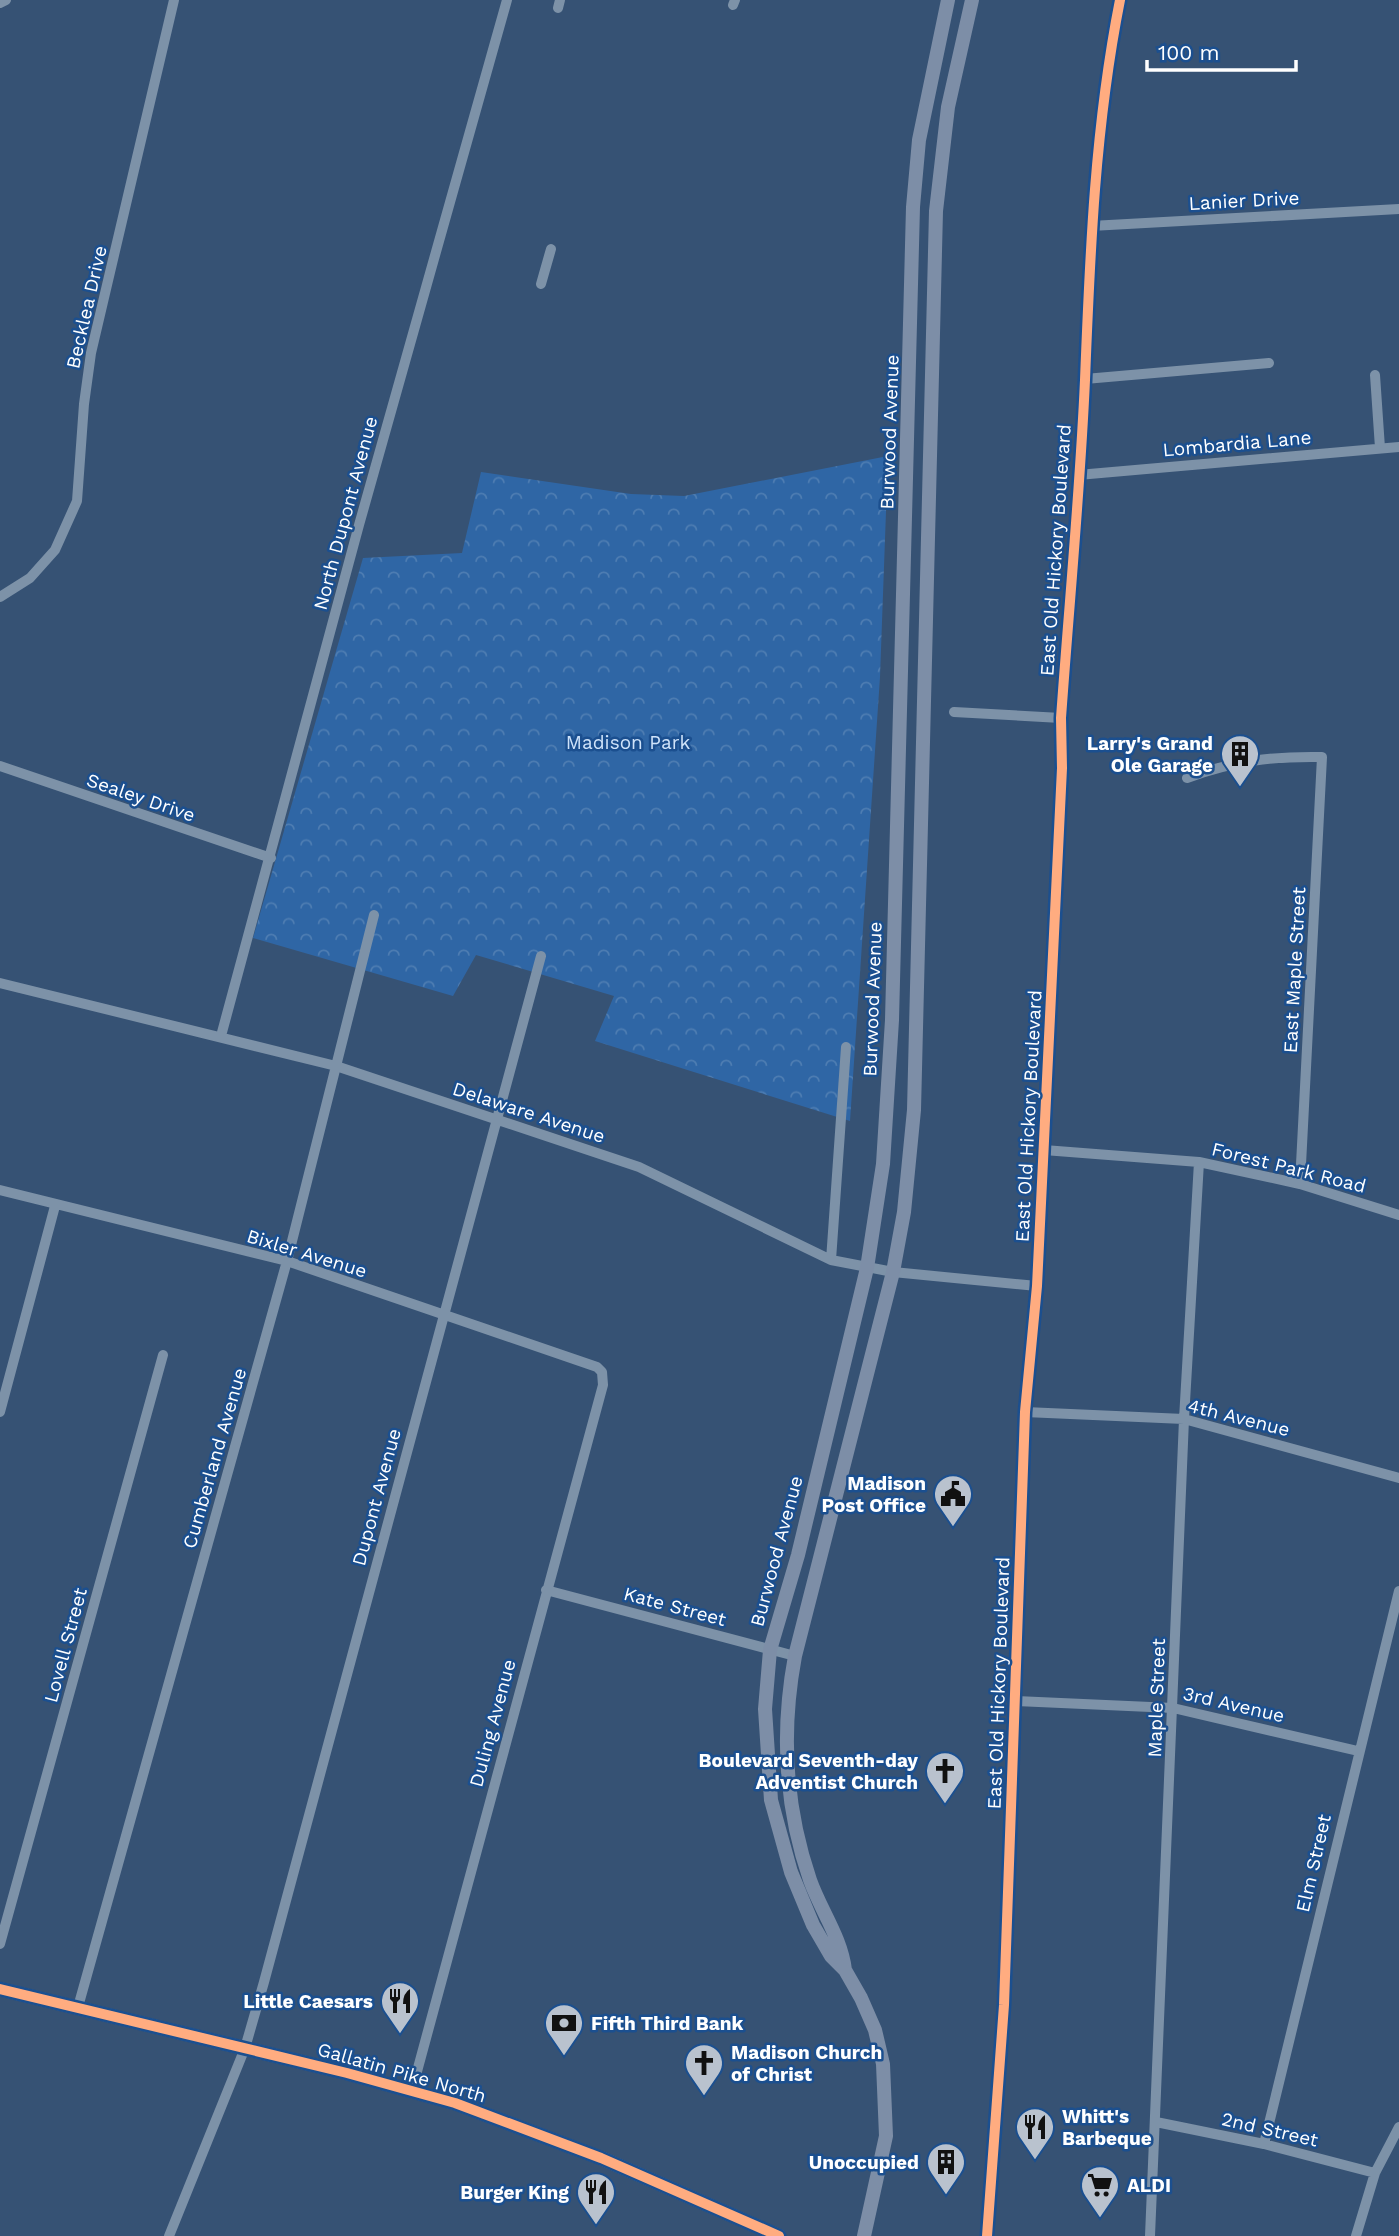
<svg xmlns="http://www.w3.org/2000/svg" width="1399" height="2236" viewBox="0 0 1399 2236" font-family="'Work Sans',sans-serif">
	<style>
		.park { fill: url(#park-crowns) }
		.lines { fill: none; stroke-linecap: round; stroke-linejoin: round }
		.minor { stroke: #7d92a8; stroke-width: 10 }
		.major { stroke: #7d8ea7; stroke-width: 14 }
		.cycleway-casing { stroke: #1b4f8f; stroke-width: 15 }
		.cycleway { stroke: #ffac80; stroke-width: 10 }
		.labels { text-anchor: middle; stroke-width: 5; stroke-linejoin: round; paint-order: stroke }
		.street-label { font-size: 19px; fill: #fff; stroke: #1b4f8f }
		.park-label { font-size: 19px; fill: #cfe3fa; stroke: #1b4f8f }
		.poi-label { font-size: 19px; font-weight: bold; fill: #fff; stroke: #1b4f8f; text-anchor: end }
	</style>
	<defs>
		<pattern id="park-crowns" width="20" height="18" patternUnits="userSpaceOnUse" patternTransform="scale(1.75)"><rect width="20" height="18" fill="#2f66a5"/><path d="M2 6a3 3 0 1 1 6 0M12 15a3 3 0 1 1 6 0" fill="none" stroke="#4e7db2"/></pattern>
	</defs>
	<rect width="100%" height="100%" fill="#365274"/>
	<!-- park -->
	<path class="park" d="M 888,456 L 880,677 L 850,1121 L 595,1041 L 614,996 L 476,955 L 453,996 L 253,938 L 363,558 L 462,553 L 481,472 L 631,494 L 684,496 Z"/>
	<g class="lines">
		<!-- minor -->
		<path class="minor" d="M 0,3 L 6,0
			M 733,5 L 735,0
			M 558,8 L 560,0
			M 1091,226 L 1399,209
			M 541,284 L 551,249
			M 1375,375 L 1380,448
			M 1085,379 L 1269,363
			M 1078,475 L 1399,447
			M 0,597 L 30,578 L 55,550 L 77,501 L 84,404 L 91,353 L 174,0
			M 954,712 L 1061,718
			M 0,766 L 271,858
			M 1187,778 C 1232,761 1274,756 1322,757 L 1300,1184
			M 0,983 L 336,1066 L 639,1167 L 831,1260 L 893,1272 L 1037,1286
			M 221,1036 L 359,525 L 507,0
			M 1044,1150 L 1199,1162 L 1300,1184 L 1399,1215
			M 0,1190 L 287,1261 L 597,1367 L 602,1372 L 603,1385 L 412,2090
			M 831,1260 L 846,1047
			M 0,1412 L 55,1206
			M 1025,1412 L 1184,1419 L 1399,1478
			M 546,1590 L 795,1656
			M 1016,1701 L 1173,1708 L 1358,1751
			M 0,1944 L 163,1355
			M 78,2007 L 287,1261 L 374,915
			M 1156,2122 L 1264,2144 L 1375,2173
			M 1264,2144 L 1399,1591
			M 169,2236 L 245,2048 L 264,1982 L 541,956
			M 987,2236 L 1004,2005 L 1025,1412 L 1037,1286 L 1062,768 L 1061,718 C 1069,605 1080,493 1085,380 C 1090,252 1095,126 1120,0
			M 1150,2236 L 1184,1419 L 1199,1162
			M 1356,2236 L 1375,2173 L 1399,2127"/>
		<!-- major -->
		<path class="major" d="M 845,1970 C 841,1937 821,1911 810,1880 C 785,1807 781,1731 795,1656 L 893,1272 L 904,1212 L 914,1110 L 936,211 L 948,107 L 972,0
			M 0,1989 L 347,2073 L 455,2103 L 601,2158 L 779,2236
			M 864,2236 L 886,2136 L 883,2064 L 875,2030 L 861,1998 L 845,1970 L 831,1956 L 813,1925 L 791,1872 L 771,1800 L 765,1709 L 770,1650 L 798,1555 L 867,1268 L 883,1164 L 892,1020 L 913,207 L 919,140 L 948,0"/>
		<defs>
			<path id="cycleway" d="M 0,1989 L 347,2073 L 455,2103 L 601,2158 L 779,2236
				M 987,2236 L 1004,2005 L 1025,1412 L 1037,1286 L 1062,768 L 1061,718 C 1069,605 1080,493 1085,380 C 1090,252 1095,126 1120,0"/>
		</defs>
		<!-- cycleway casing -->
		<use href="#cycleway" class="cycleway-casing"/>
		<!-- cycleway -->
		<use href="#cycleway" class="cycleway"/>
	</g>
	<!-- icons -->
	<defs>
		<symbol id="building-pin" viewBox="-11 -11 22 30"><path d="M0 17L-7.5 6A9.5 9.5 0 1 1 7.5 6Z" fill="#b9c2ce" stroke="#1b4f8f"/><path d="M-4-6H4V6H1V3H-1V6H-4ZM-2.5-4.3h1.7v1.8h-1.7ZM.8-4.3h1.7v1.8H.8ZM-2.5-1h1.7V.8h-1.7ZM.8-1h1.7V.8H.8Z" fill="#111"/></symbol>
		<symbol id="civic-pin" viewBox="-11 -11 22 30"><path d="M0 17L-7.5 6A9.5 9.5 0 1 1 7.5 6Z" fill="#b9c2ce" stroke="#1b4f8f"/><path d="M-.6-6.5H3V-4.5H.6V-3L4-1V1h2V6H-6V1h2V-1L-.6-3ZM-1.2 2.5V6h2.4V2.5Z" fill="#111"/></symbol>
		<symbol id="church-pin" viewBox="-11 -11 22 30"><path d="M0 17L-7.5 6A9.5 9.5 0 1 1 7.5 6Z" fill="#b9c2ce" stroke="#1b4f8f"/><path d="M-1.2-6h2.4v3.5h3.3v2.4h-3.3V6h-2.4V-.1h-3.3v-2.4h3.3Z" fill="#111"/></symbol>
		<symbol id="restaurant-pin" viewBox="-11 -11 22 30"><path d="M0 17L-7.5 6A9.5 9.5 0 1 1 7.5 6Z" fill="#b9c2ce" stroke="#1b4f8f"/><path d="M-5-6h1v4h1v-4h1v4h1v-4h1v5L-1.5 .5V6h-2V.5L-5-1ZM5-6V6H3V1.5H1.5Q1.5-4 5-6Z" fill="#111"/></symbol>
		<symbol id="bank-pin" viewBox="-11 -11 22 30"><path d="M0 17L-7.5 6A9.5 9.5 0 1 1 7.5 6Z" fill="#b9c2ce" stroke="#1b4f8f"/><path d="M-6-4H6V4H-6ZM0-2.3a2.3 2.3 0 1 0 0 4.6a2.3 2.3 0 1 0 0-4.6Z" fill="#111"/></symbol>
		<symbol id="supermarket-pin" viewBox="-11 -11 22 30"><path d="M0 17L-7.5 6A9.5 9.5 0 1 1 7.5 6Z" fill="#b9c2ce" stroke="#1b4f8f"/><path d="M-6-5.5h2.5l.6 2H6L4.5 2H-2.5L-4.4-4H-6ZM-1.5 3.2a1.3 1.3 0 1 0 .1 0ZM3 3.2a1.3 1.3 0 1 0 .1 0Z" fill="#111"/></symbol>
	</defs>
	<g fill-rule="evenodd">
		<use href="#building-pin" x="1218" y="732" width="44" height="60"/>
		<use href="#civic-pin" x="931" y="1472" width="44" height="60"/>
		<use href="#church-pin" x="923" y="1749" width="44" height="60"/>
		<use href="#restaurant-pin" x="378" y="1979" width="44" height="60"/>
		<use href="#bank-pin" x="542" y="2001" width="44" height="60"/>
		<use href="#church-pin" x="682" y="2041" width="44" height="60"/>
		<use href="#restaurant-pin" x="1013" y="2105" width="44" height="60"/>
		<use href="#building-pin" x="924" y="2140" width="44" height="60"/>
		<use href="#supermarket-pin" x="1078" y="2163" width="44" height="60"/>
		<use href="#restaurant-pin" x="574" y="2170" width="44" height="60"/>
	</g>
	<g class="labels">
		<!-- street labels -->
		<g class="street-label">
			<text transform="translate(1244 200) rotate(-3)" y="7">Lanier Drive</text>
			<text transform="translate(86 307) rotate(-77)" y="7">Becklea Drive</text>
			<text transform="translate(889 432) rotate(-88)" y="7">Burwood Avenue</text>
			<text transform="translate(1237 443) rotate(-5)" y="7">Lombardia Lane</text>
			<text transform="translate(345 513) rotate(-75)" y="7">North Dupont Avenue</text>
			<text transform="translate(1055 550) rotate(-86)" y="7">East Old Hickory Boulevard</text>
			<text transform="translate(141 797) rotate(19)" y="7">Sealey Drive</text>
			<text transform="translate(1294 970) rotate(-87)" y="7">East Maple Street</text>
			<text transform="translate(872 999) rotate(-88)" y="7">Burwood Avenue</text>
			<text transform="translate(529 1112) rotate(18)" y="7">Delaware Avenue</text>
			<text transform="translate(1028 1116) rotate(-87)" y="7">East Old Hickory Boulevard</text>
			<text transform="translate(1289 1167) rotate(14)" y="7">Forest Park Road</text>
			<text transform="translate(307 1253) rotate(17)" y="7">Bixler Avenue</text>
			<text transform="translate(1239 1417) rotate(14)" y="7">4th Avenue</text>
			<text transform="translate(214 1458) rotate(-74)" y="7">Cumberland Avenue</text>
			<text transform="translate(376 1497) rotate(-75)" y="7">Dupont Avenue</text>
			<text transform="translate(776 1551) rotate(-75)" y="7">Burwood Avenue</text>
			<text transform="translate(675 1606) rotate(15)" y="7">Kate Street</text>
			<text transform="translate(65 1645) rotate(-75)" y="7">Lovell Street</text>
			<text transform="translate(998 1683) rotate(-88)" y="7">East Old Hickory Boulevard</text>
			<text transform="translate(1156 1698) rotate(-88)" y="7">Maple Street</text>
			<text transform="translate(1234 1704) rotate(13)" y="7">3rd Avenue</text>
			<text transform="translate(492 1723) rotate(-75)" y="7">Duling Avenue</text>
			<text transform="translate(1313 1863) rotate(-77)" y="7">Elm Street</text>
			<text transform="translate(402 2072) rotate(16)" y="7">Gallatin Pike North</text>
			<text transform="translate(1270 2129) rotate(13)" y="7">2nd Street</text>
		</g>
		<!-- park labels -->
		<g class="park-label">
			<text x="628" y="749">Madison Park</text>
		</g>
		<!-- poi labels -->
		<g class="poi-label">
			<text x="1213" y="750">Larry's Grand<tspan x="1213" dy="22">Ole Garage</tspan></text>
			<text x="926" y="1490">Madison<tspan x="926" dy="22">Post Office</tspan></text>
			<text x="918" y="1767">Boulevard Seventh-day<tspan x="918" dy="22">Adventist Church</tspan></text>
			<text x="373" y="2008">Little Caesars</text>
			<text x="591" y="2030" text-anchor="start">Fifth Third Bank</text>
			<text x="731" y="2059" text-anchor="start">Madison Church<tspan x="731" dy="22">of Christ</tspan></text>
			<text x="1062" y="2123" text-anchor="start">Whitt's<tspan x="1062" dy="22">Barbeque</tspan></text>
			<text x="919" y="2169">Unoccupied</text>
			<text x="1127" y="2192" text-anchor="start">ALDI</text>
			<text x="569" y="2199">Burger King</text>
		</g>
	</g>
	<!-- scale -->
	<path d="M1147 60v10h149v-10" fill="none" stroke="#ffffff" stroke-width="3.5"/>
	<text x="1158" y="60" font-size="21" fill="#ffffff" stroke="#1b4f8f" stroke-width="5" paint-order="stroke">100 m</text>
</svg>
